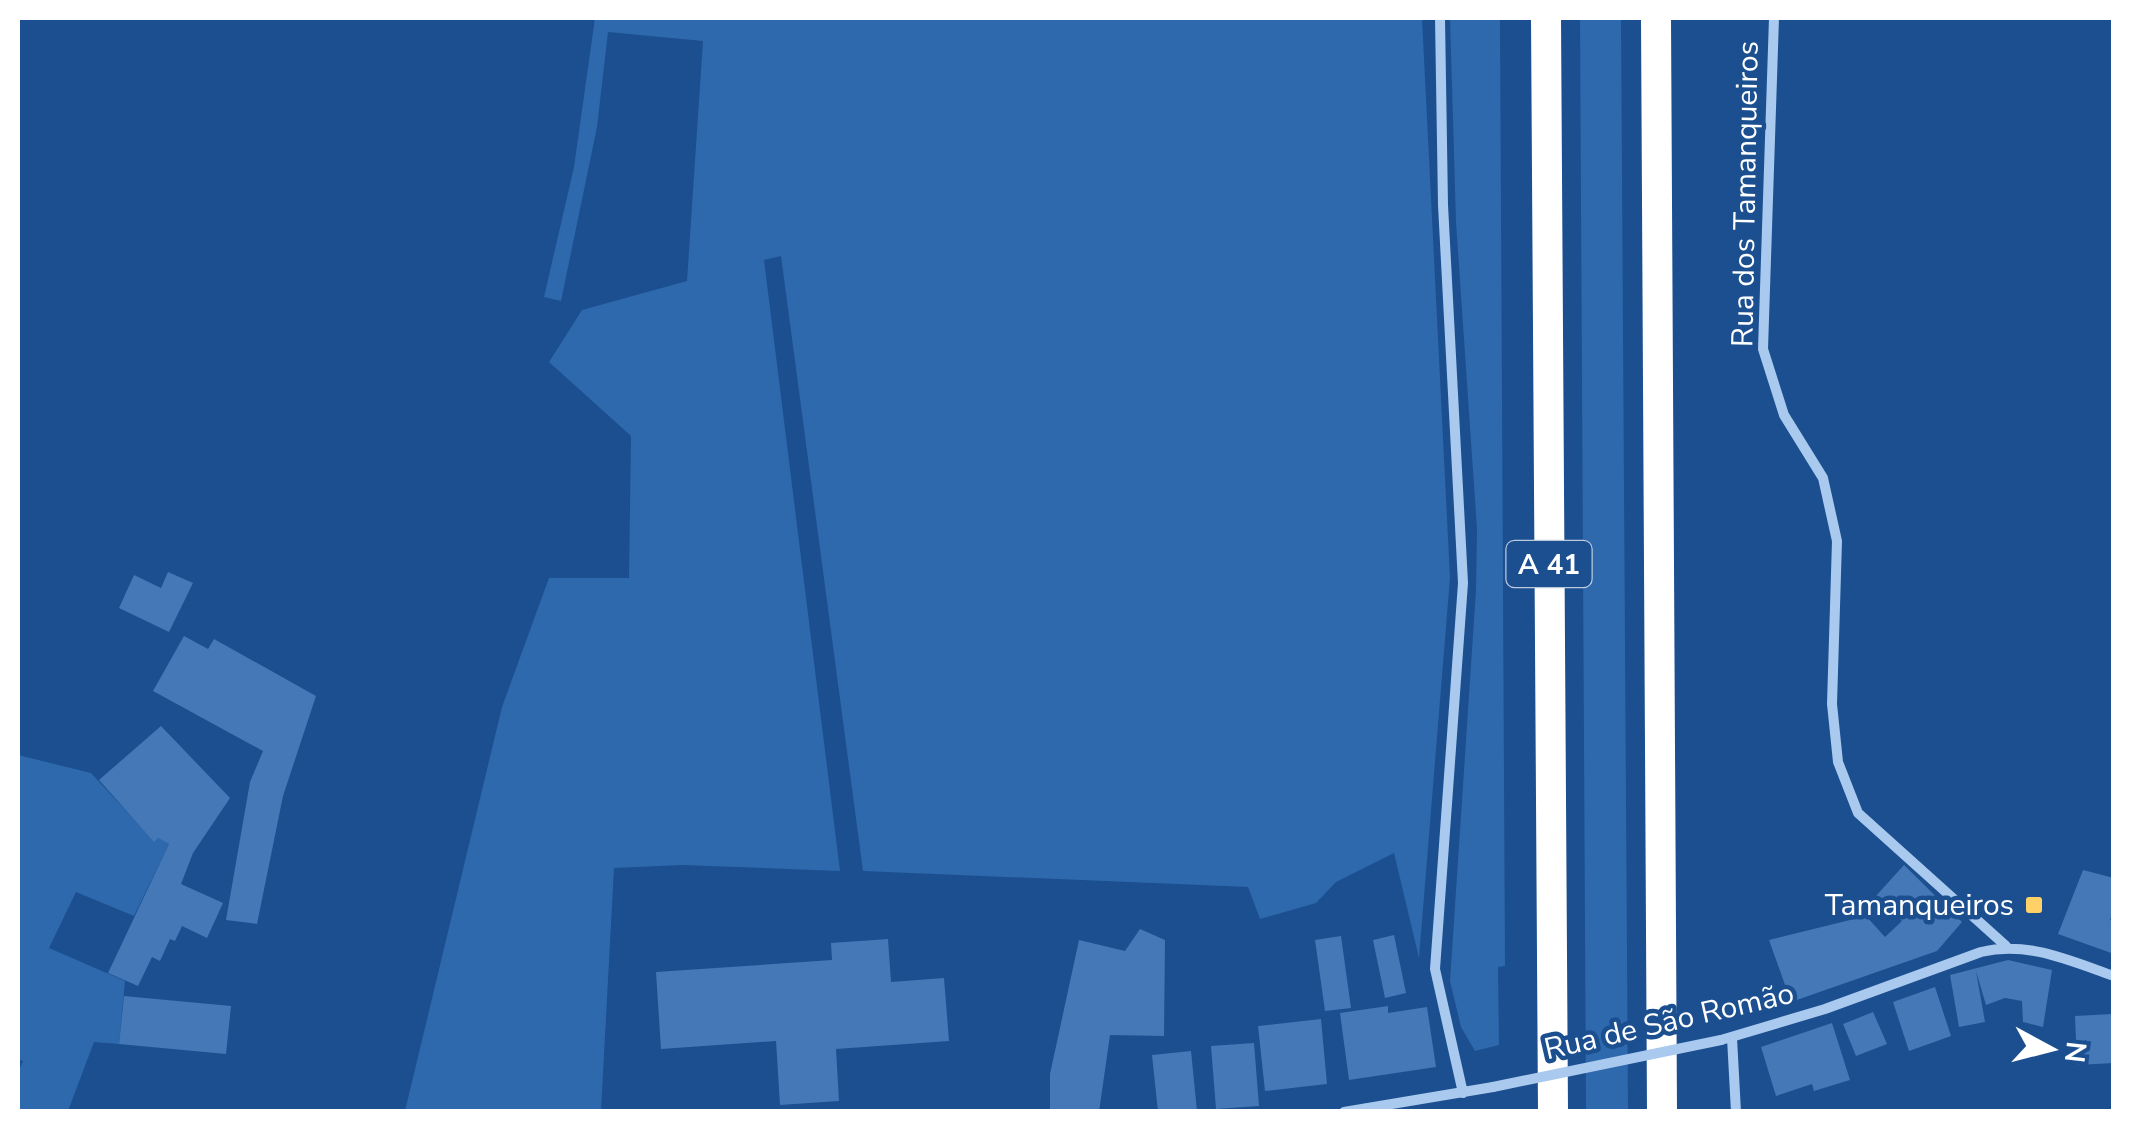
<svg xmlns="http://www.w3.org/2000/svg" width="2131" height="1129" viewBox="0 0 2131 1129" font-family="'Nunito Sans',sans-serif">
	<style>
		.green { fill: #2e69ad }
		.building { fill: #4478b7 }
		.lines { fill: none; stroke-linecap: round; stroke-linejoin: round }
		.minor { stroke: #a9c9ee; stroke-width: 10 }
		.motorway { stroke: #fff; stroke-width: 30 }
		.minor-bridge { stroke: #a9c9ee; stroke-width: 10 }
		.poi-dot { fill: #ffd166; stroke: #1b4f8f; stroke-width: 4 }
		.labels { text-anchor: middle; stroke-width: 9; stroke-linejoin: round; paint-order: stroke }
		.shield { fill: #1b4f8f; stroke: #bbcadd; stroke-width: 2.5 }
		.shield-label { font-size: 28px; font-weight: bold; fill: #fff }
		.street-label { font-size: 30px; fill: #fff; stroke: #1b4f8f }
		.poi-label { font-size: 30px; fill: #fff; stroke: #1b4f8f; text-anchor: end }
	</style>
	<rect width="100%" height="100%" fill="#1b4f8f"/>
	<!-- green -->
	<path class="green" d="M 595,18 L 1422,18 L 1450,578 L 1419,958 L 1394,853 L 1336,882 L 1316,903 L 1260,919 L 1248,887 L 863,871 L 781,256 L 764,260 L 840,871 L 682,865 L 614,868 L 601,1111 L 405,1111 L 502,707 L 549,578 L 629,578 L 631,436 L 549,362 L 582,310 L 687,281 L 703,41 L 608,32 L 597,127 L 561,301 L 544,297 L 574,167 Z
		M 1450,18 L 1500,18 L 1505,966 L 1498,967 L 1499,1045 L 1475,1051 L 1461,1027 L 1450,981 L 1476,590 L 1477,529 L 1456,222 Z
		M 1580,18 L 1621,18 L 1628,1112 L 1586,1111 Z
		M 18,755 L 91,773 L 154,841 L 158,838 L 169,844 L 134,916 L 76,892 L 49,948 L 125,981 L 119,1044 L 94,1042 L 68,1111 L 18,1111 L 18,1073 L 23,1061 L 18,1059 Z"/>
	<!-- building -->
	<path class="building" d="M 168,572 L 193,583 L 169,632 L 119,608 L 134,575 L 161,588 Z
		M 184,636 L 208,649 L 214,639 L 316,696 L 283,796 L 257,924 L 226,920 L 250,782 L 263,751 L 153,691 Z
		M 161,726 L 230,798 L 193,853 L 181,884 L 223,903 L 207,938 L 182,926 L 175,941 L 170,939 L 160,961 L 152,957 L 138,986 L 108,973 L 169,844 L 158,838 L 154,842 L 99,780 Z
		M 1904,865 L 1962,922 L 1937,951 L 1791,1002 L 1769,940 L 1866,916 L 1885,937 L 1902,921 L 1875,897 Z
		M 2083,870 L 2114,878 L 2114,910 L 2110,920 L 2114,921 L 2114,954 L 2058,934 Z
		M 1140,929 L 1165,940 L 1164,1036 L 1110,1035 L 1099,1112 L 1050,1112 L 1050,1074 L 1079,940 L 1125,951 Z
		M 1394,935 L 1406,993 L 1385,998 L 1373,940 Z
		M 1341,936 L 1351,1008 L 1325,1011 L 1315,940 Z
		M 888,939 L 891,982 L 944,978 L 949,1041 L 836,1049 L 839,1101 L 780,1105 L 776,1041 L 661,1049 L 656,972 L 832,960 L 831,943 Z
		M 2008,960 L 2052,970 L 2043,1027 L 2023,1022 L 2022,1001 L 2005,998 L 1986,1005 L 1976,971 L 1985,1022 L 1959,1027 L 1950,975 Z
		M 1935,987 L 1951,1036 L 1909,1051 L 1893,1002 Z
		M 124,996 L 231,1006 L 226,1054 L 119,1044 Z
		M 1388,1006 L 1388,1013 L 1427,1007 L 1436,1067 L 1349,1080 L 1340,1013 Z
		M 1873,1012 L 1887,1044 L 1856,1056 L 1843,1024 Z
		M 2112,1014 L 2114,1063 L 2077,1065 L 2075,1016 Z
		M 1321,1019 L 1327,1084 L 1265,1091 L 1258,1026 Z
		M 1832,1023 L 1850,1080 L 1814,1091 L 1812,1084 L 1776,1096 L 1761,1047 Z
		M 1254,1043 L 1259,1106 L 1216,1109 L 1211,1046 Z
		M 1191,1051 L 1197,1111 L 1158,1112 L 1152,1055 Z"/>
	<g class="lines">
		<!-- minor -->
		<path class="minor" d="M 1440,18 L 1443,205 L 1463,583 L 1435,969 L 1463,1093
			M 1774,18 L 1763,349 L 1784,415 L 1823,478 L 1837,541 L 1832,704 L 1838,762 L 1858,813 L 2006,946
			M 1732,1038 L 1736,1112
			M 1721,1040 L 1825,1009 L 1981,952 C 2028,941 2068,960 2114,976
			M 1344,1112 L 1493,1087"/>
		<!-- motorway -->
		<path class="motorway" d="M 1546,18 L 1553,1112
			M 1656,18 L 1662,1112"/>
		<!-- minor-bridge -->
		<path class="minor-bridge" d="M 1493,1087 L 1721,1040"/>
	</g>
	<!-- markers -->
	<rect class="poi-dot" x="2024" y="895" width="20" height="20" rx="5"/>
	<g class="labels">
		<!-- shield labels -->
		<rect class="shield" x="1506.5" y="541" width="85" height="46" rx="8"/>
		<g class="shield-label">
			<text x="1549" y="574">A 41</text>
		</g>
		<!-- street labels -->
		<g class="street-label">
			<text transform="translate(1745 194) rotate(-89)" y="10">Rua dos Tamanqueiros</text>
			<text transform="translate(1669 1021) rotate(-13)" y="10">Rua de São Romão</text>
		</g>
		<!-- poi labels -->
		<g class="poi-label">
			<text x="2014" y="915">Tamanqueiros</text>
		</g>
	</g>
	<!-- border -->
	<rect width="2131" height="1129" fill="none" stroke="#ffffff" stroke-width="40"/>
	<!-- north arrow -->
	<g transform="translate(2051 1049) rotate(97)" stroke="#1b4f8f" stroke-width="8" paint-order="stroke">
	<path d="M0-8L18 38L0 25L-18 38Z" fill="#ffffff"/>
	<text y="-15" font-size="28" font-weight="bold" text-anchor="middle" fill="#ffffff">N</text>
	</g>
</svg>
